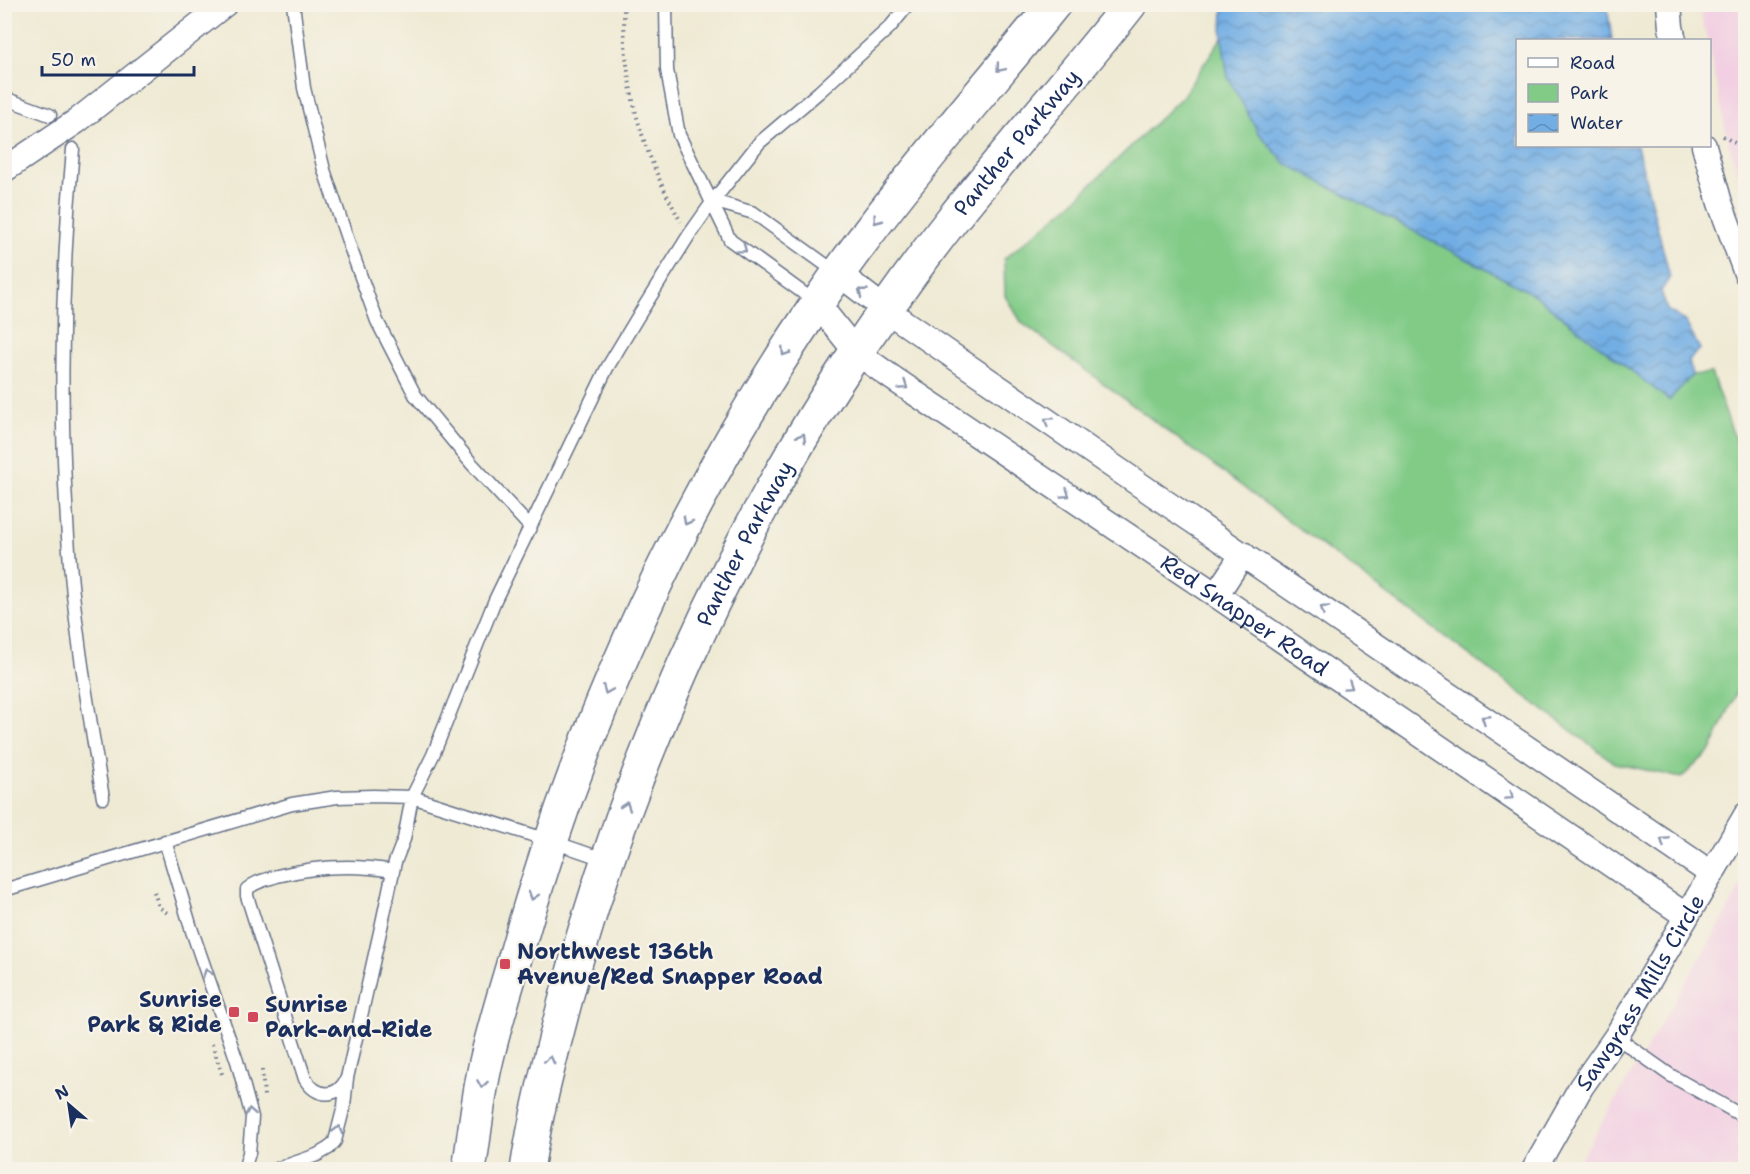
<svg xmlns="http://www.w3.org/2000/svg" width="1750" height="1174" viewBox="0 0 1750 1174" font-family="'Shantell Sans',sans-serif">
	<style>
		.built { fill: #f2cfe2 }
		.green { fill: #81cb87; stroke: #4e7d72; stroke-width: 1.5 }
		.water { fill: url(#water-waves); stroke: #466ea1; stroke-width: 1.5 }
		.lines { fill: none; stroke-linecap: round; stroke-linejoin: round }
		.lane-casing { stroke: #657087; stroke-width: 15 }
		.street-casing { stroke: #657087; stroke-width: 27 }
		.secondary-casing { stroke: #657087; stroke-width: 36 }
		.path { stroke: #657087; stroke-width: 4; stroke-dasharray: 1.5 4.5; stroke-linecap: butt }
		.lane { stroke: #fff; stroke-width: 12 }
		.street { stroke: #fff; stroke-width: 24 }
		.secondary { stroke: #fff; stroke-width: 33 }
		.oneway { stroke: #8d97ae }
		.poi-dot { fill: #d1495b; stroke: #f7f3e8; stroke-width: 2 }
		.labels { text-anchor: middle; stroke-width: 4.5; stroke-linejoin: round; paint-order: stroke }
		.street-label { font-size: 22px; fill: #1b2f5e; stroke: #f7f3e8 }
		.poi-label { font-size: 22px; font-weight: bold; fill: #1b2f5e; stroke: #f7f3e8; text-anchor: start }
	</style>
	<defs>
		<pattern id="water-waves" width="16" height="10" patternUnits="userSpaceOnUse" patternTransform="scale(1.5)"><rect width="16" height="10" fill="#72aee4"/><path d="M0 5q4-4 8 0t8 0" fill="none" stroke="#5d8ebc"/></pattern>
	</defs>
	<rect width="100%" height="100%" fill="#f7f3e8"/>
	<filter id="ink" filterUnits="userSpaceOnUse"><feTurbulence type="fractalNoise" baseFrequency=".0167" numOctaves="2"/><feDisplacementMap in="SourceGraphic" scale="12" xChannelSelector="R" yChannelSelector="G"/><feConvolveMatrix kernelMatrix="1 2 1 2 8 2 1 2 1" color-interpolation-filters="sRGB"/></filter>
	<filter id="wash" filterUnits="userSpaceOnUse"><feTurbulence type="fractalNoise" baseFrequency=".008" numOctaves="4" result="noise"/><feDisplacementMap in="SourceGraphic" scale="24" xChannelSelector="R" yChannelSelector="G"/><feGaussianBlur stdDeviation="1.35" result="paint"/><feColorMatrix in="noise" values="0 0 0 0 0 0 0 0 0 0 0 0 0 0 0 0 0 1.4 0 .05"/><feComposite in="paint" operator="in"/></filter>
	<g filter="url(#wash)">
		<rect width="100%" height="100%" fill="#efead4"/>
		<!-- built -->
		<path class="built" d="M 1701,5 L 1745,5 L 1745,194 L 1729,145 L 1710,54 L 1710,40 L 1707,40 L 1701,15 Z
			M 1745,879 L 1745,1169 L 1574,1170 L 1715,933 Z"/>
		<!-- green -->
		<path class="green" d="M 1222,37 L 1228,77 L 1285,163 L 1533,294 L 1669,400 L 1692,375 L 1711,373 L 1746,469 L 1745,673 L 1711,750 L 1681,778 L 1615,763 L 1022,323 L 1005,296 L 1004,259 L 1071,204 L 1182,97 Z"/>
		<!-- water -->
		<path class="water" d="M 1223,5 L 1607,5 L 1612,40 L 1518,40 L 1518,146 L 1637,146 L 1670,277 L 1661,291 L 1667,310 L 1685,321 L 1700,349 L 1689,360 L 1692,375 L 1669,400 L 1533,294 L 1285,163 L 1258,132 L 1228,77 L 1222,37 Z"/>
	</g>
	<g filter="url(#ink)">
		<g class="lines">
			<defs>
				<path id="lane" d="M 293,4 L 304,88 L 324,170 L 349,244 L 377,321 L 415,395 L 472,464 L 530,527
					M 666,4 L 667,70 L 679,135 L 730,240 L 817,303
					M 4,98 L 50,115
					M 73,149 C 60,287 59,426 70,564 C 77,642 90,720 103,798
					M 713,201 L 754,213 L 837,273
					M 165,841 L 191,928 L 237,1061 L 252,1117 L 249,1153 L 244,1170
					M 4,890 L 292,804 L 337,797 L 373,796 L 412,797 L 551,841 L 606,860
					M 1616,1037 L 1670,1075 L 1746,1118
					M 347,1078 C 337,1099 317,1098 305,1079 L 247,896 L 247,889 C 256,881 266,880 277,876 C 316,866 354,864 393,871
					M 274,1170 L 317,1155 L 329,1148 L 335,1141 L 344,1106 L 347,1078 L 382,923 L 395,862 L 404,839 L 412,797 L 433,755 L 495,600 L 607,368 L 637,318 L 689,235 L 713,201 L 759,143 L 819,92 L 890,27 L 909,4"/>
				<g id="street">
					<path d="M 1669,4 L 1671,27 L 1674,40"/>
					<path d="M 1704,146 L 1720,203 L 1746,273"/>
					<path d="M 4,170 L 77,121 L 225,4"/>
					<path d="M 838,273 L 886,310 L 1165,502 L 1712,874"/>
					<path id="s1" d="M 817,303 L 856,352 L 891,377 L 1216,595 L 1685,915"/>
					<path d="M 1216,595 L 1243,554"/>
					<path id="s2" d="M 1534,1170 L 1581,1087 L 1616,1037 L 1746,815"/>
				</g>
				<g id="secondary">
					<path d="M 469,1170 C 475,1133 478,1094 487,1058 C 494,1028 503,998 512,968 C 578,731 679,505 819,301 C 890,197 974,103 1054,4"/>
					<path id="s3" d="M 527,1170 C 536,1110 552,1052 567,994 C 608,840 666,693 738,552 C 774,483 813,415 857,351 C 887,307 918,263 951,221 C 1010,147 1072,78 1130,4"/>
				</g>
			</defs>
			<!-- lane casing -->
			<use href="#lane" class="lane-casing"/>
			<!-- street casing -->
			<use href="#street" class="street-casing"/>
			<!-- secondary casing -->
			<use href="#secondary" class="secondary-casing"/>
			<!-- path -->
			<path class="path" d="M 624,4 C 623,88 641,150 681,222
				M 1723,136 L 1746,150
				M 154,892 L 159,907 L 170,915
				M 212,1044 L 223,1077
				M 262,1070 L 264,1096"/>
			<!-- lane -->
			<use href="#lane" class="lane"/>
			<!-- street -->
			<use href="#street" class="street"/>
			<!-- secondary -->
			<use href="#secondary" class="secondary"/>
		</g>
		<!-- one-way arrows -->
		<defs><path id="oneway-chevron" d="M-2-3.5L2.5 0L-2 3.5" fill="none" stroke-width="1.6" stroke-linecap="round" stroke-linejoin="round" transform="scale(1.5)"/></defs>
		<g class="oneway">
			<use href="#oneway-chevron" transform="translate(1000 68) rotate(130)"/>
			<use href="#oneway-chevron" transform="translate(877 220) rotate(127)"/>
			<use href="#oneway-chevron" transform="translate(743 249) rotate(37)"/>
			<use href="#oneway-chevron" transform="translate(862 292) rotate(-142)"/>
			<use href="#oneway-chevron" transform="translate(785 352) rotate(123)"/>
			<use href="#oneway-chevron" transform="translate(904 386) rotate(34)"/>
			<use href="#oneway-chevron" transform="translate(1048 421) rotate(-145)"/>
			<use href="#oneway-chevron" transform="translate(802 437) rotate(-59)"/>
			<use href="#oneway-chevron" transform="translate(1066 494) rotate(34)"/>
			<use href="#oneway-chevron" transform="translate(687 521) rotate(118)"/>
			<use href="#oneway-chevron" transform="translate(1324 609) rotate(-146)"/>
			<use href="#oneway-chevron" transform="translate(1349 686) rotate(34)"/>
			<use href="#oneway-chevron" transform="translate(607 690) rotate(112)"/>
			<use href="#oneway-chevron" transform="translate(1485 719) rotate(-146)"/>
			<use href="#oneway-chevron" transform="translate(1510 796) rotate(34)"/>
			<use href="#oneway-chevron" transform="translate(626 806) rotate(-71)"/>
			<use href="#oneway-chevron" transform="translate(1664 841) rotate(-146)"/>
			<use href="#oneway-chevron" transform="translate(533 896) rotate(108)"/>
			<use href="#oneway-chevron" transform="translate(207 973) rotate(-109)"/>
			<use href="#oneway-chevron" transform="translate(550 1060) rotate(-76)"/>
			<use href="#oneway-chevron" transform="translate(482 1084) rotate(99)"/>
			<use href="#oneway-chevron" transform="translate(250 1112) rotate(-100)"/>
			<use href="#oneway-chevron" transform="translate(338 1130) rotate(-75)"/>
		</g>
	</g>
	<!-- markers -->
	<g class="poi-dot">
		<rect x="499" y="958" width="12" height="12" rx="3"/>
		<rect x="228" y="1006" width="12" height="12" rx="3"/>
		<rect x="247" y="1011" width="12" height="12" rx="3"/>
	</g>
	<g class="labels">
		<!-- street labels -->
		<g class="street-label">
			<text dy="8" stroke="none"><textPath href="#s3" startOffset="1152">Panther Parkway</textPath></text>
			<text dy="8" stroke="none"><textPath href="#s3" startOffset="666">Panther Parkway</textPath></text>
			<text dy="8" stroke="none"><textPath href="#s1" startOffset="532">Red Snapper Road</textPath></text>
			<text dy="8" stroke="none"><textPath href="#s2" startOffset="207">Sawgrass Mills Circle</textPath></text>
		</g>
		<!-- poi labels -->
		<g class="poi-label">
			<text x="517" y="959">Northwest 136th<tspan x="517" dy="25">Avenue/Red Snapper Road</tspan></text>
			<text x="222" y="1007" text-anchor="end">Sunrise<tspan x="222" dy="25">Park &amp; Ride</tspan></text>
			<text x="265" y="1012">Sunrise<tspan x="265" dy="25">Park-and-Ride</tspan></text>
		</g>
	</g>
	<!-- margin -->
	<rect width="1750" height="1174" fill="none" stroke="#f7f3e8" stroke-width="24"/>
	<!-- legend -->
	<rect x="1516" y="39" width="195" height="108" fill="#f7f3e8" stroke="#9fa5b1" stroke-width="1.5"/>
	<rect x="1528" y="58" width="30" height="9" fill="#ffffff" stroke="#9fa5b1" stroke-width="1.5"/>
	<text x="1570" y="69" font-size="18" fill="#1b2f5e">Road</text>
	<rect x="1528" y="84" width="30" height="18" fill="#81cb87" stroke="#9fa5b1" stroke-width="1.5"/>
	<text x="1570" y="99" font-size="18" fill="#1b2f5e">Park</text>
	<rect x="1528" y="114" width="30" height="18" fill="url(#water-waves)" stroke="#9fa5b1" stroke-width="1.5"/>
	<text x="1570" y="129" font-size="18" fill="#1b2f5e">Water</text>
	<!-- north arrow -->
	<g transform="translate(69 1105) rotate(331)" stroke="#f7f3e8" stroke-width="4.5" paint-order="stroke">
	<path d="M0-4.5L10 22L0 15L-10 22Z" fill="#1b2f5e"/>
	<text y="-9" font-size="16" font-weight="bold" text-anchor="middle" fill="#1b2f5e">N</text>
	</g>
	<!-- scale -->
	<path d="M42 66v9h152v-9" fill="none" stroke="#1b2f5e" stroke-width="3"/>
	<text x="51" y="66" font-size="18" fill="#1b2f5e" stroke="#f7f3e8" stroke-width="4.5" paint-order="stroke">50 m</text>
</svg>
